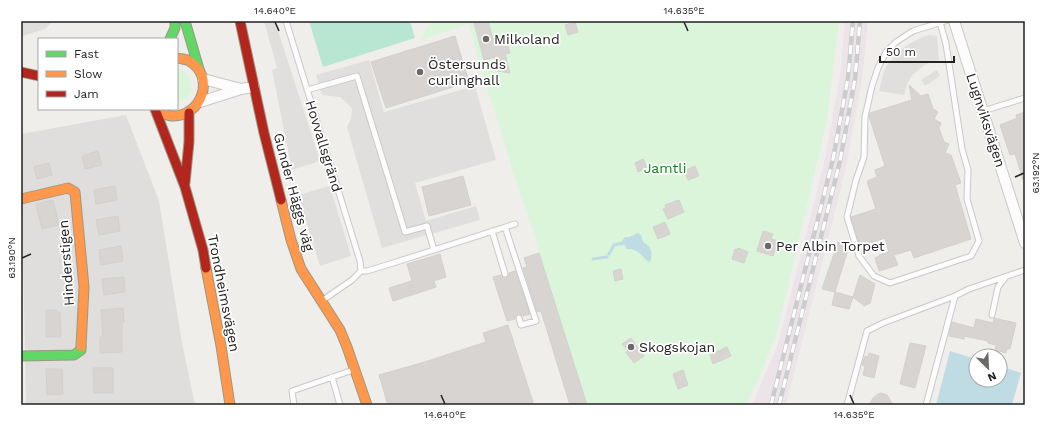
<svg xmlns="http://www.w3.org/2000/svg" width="1046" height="426" viewBox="0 0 1046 426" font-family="'Work Sans',sans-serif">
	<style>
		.residential { fill: #dfdedc }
		.industrial { fill: #ede4e9 }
		.park { fill: #daf5da }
		.pitch { fill: #b7e6d2 }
		.parking { fill: #e0dfde }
		.water { fill: #bfdbe3 }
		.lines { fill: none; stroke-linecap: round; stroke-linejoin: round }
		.stream { stroke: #bfdbe3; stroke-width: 3 }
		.building { fill: #d7d4d2; stroke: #d3d0cc }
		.lane-casing { stroke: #c9c8c7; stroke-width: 7 }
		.street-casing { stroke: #c9c8c7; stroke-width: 12 }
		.fast-casing { stroke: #999a82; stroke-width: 11 }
		.slow-casing { stroke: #999a82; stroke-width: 11 }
		.jam-casing { stroke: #999a82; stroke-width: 11 }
		.lane { stroke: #fdfcfc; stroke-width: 5 }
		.street { stroke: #fdfcfc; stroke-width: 10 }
		.fast { stroke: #63d668; stroke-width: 9 }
		.slow { stroke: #ff974d; stroke-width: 9 }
		.jam { stroke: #b3261e; stroke-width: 9 }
		.rail-casing { stroke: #ccc; stroke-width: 4.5 }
		.rail { stroke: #fff; stroke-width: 3; stroke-dasharray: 9; stroke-linecap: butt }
		.ticks { fill: none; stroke: #222; stroke-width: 1.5 }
		.poi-dot { fill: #6a6968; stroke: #fff; stroke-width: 1.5 }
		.labels { text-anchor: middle; stroke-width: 3.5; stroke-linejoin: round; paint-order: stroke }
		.poi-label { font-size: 14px; fill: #222; stroke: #fff; text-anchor: start }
		.street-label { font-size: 14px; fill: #222; stroke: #fff }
		.park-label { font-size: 14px; fill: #0c8416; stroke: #fff }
		.neatline { fill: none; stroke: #222; stroke-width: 1.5 }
		.ticks-label { font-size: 10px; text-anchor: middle; fill: #222 }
	</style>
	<rect width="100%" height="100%" fill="#f0eeeb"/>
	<!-- residential -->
	<path class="residential" d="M 21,21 L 53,21 L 45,29 L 23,36 L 21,36 Z
		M 126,115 L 159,201 L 182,343 L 195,405 L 26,405 L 22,210 L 21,202 L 21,134 Z"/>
	<!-- industrial -->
	<path class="industrial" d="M 845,21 L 868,21 L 862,80 L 847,162 L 837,204 L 786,405 L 752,405 L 778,344 L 815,199 L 825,158 L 840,76 Z"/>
	<!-- park -->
	<path class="park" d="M 431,21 L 839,21 L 827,120 L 787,290 L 778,328 L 772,345 L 762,371 L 746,405 L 587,405 L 539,253 L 535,236 L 514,175 L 499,125 L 483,77 L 469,24 L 420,40 Z
		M 177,68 C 196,74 197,99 177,102 Z"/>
	<!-- pitch -->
	<path class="pitch" d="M 309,21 L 410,21 L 415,38 L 323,67 Z"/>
	<!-- parking -->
	<path class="parking" d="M 264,21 L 275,21 L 320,161 L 292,170 L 272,70 L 277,68 Z
		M 930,35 L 937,36 L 939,60 L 926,64 L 912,75 L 907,84 L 904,95 L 879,91 L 884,71 L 887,65 L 898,52 L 907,45 L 915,41 L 922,37 Z
		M 369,60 L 384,112 L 475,86 L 496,160 L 415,183 L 426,221 L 476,206 L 480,220 L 382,248 L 347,127 L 351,119 L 352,109 L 348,104 L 340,97 L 322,95 L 316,75 Z
		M 937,70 L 940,76 L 925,86 L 921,80 Z
		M 330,186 L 351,256 L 320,266 L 298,195 Z"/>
	<!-- water -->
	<path class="water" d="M 638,233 L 641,235 L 643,242 C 652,247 653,253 650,262 C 644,260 641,252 634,250 C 632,249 630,249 627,249 L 624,244 L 622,241 L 625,237 L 629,237 Z
		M 950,351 L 976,359 L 976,380 L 1000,380 L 1000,366 L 1021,373 L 1012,405 L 936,405 Z"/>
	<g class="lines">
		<!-- stream -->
		<path class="stream" d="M 609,254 L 614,245 L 623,243
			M 593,259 L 607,257"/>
	</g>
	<!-- building -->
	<path class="building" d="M 476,21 L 488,21 L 493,39 L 505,35 L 510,53 L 505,54 L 510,73 L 492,70 L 495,57 L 484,60 L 474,23 L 476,23 Z
		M 575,22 L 578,32 L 568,35 L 565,25 Z
		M 455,36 L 469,82 L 386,108 L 371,62 Z
		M 909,85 L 921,96 L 928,94 L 933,109 L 938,112 L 934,119 L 941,123 L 939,128 L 944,142 L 949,144 L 945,153 L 951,155 L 961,183 L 955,185 L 971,239 L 914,258 L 911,250 L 894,255 L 898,265 L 879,271 L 875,258 L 880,256 L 879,255 L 889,252 L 885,238 L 860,246 L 851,217 L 876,209 L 867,181 L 877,177 L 875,170 L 885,166 L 869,116 L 870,113 L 912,100 Z
		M 1025,112 L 1025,179 L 1023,180 L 1015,154 L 1010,155 L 1000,125 L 1017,118 L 1016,115 Z
		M 98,151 L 102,165 L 85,169 L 82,156 Z
		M 643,159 L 647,168 L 638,172 L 635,163 Z
		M 49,163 L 52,175 L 37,179 L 34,167 Z
		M 695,166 L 699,176 L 688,180 L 684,171 Z
		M 463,176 L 471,205 L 429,216 L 422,187 Z
		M 115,186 L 117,200 L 96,204 L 94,190 Z
		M 53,200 L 59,225 L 42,229 L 36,204 Z
		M 679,200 L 684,212 L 668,219 L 663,209 L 666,208 L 665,205 Z
		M 118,216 L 120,231 L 99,235 L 96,220 Z
		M 665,222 L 670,234 L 658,239 L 653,227 Z
		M 763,231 L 773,234 L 771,239 L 778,241 L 773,256 L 757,251 Z
		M 838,242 L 849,246 L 835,292 L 822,289 Z
		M 121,246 L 123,261 L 101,265 L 99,250 Z
		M 738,248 L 748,252 L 744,263 L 732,259 L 735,249 L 737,250 Z
		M 539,253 L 587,405 L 570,405 L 541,311 L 537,312 L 523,268 L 527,267 L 524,258 Z
		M 440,254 L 446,277 L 434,281 L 436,287 L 393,301 L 389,288 L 412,281 L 407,264 Z
		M 621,269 L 623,279 L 615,281 L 613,271 Z
		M 515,271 L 530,314 L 523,316 L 520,314 L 518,314 L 515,317 L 515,319 L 507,321 L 493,277 L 501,275 L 504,278 L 507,278 L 509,275 L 509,273 Z
		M 860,275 L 875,284 L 870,303 L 864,306 L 853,297 Z
		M 124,277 L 125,292 L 104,295 L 102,279 Z
		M 835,292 L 853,297 L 849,309 L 832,305 Z
		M 123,308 L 124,322 L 122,323 L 122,352 L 100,353 L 100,337 L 103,337 L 101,310 Z
		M 46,310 L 57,310 L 57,312 L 60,312 L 61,337 L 46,337 Z
		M 994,318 L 1016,323 L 1010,349 L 1007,349 L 1006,353 L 995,350 L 996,345 L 988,343 L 988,341 L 964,336 L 964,339 L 949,336 L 952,322 L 974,328 L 976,319 L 993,323 Z
		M 508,325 L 534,405 L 388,405 L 379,375 L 428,361 L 486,342 L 483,333 Z
		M 631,338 L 644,356 L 634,363 L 626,352 L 628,351 L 622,344 Z
		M 910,343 L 926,346 L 915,388 L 900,384 Z
		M 727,347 L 731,356 L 713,364 L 710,355 Z
		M 869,353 L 879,356 L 874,378 L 863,375 L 865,366 L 862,365 L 865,356 L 868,357 Z
		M 93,368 L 113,368 L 113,393 L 94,393 Z
		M 46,369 L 62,369 L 63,394 L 47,395 Z
		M 683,370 L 688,385 L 678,389 L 673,374 Z
		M 881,393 L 887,395 L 889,398 L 893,405 L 869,405 L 873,398 L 878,394 Z"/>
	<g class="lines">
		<defs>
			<path id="lane" d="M 286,21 L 360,261 L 361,271 L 352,280 L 323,300
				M 940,22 L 946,44 L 962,149 L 968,170 L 967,199 L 979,241 L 971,256 L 890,283 L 874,276 L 859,256 L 847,217 L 856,180 L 864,157 L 865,117 L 872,86 L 878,68 L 886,52 L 896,42 L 913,31 L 945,21
				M 307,90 L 357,76 L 405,232 L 427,226 L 434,250
				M 983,111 L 1025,98
				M 505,227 L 536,321 L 521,325 L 519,318
				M 492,231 L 505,274
				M 361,271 L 367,271 L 390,264 L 515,224
				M 992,315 L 998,287 L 1005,278
				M 332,377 L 340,405
				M 294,405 L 292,391 L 353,370
				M 847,405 L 867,331 L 883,323 L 955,296 L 969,289 L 1025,270
				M 926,405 L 955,296"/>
			<path id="street" d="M 954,21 L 1025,243
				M 203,79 L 241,89
				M 200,102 L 241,89 L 254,87"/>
			<path id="fast" d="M 185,21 L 199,69
				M 170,39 L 175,28 L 175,21
				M 21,356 L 74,355 L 81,350 L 81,347"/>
			<path id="slow" d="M 155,109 C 160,111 166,116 172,116 C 202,117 216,76 189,61 C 186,59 181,59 177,58
				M 21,199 L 68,188 L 75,192 L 84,287 L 81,347
				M 281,200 L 291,240 L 301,269 L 340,330 L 347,347 L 367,405
				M 206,268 L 221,346 L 230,405"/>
			<path id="jam" d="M 240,21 L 264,133 L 281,200
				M 21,72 L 39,76
				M 155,109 L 185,187 L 203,250 L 206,268
				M 185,183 L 189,142 L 189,113"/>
		</defs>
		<!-- lane casing -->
		<use href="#lane" class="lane-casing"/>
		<!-- street casing -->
		<use href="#street" class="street-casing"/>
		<!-- fast casing -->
		<use href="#fast" class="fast-casing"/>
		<!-- slow casing -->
		<use href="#slow" class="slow-casing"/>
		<!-- jam casing -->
		<use href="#jam" class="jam-casing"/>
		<!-- lane -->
		<use href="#lane" class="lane"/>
		<!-- street -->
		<use href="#street" class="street"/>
		<!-- fast -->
		<use href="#fast" class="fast"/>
		<!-- slow -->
		<use href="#slow" class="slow"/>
		<!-- jam -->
		<use href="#jam" class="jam"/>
		<defs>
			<path id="rail" d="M 771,405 L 833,159 L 848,78 L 853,21
				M 779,405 L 840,161 L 855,79 L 860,21"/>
		</defs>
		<!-- rail casing -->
		<use href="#rail" class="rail-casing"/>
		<!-- rail -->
		<use href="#rail" class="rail"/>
	</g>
	<!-- ticks -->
	<path class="ticks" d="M 275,22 L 279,31M 684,22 L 688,31M 1015,177 L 1024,173M 22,258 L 31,254M 441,395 L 445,404M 850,395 L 854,404"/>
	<!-- markers -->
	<g class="poi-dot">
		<circle cx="486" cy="39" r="4"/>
		<circle cx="420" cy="72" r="4"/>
		<circle cx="768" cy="246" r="4"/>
		<circle cx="631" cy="347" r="4"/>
	</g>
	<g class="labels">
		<!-- poi labels -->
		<g class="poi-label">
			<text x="494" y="44">Milkoland</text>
			<text x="428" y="69">Östersunds<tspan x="428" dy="16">curlinghall</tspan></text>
			<text x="776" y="251">Per Albin Torpet</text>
			<text x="639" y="352">Skogskojan</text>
		</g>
		<!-- street labels -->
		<g class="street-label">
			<text transform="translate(986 120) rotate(72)" y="5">Lugnviksvägen</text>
			<text transform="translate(324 146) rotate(73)" y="5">Hovvallsgränd</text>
			<text transform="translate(294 192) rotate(75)" y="5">Gunder Häggs väg</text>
			<text transform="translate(66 263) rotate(-94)" y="5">Hinderstigen</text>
			<text transform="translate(224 293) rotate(79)" y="5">Trondheimsvägen</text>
		</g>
		<!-- park labels -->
		<g class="park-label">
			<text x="665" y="173">Jamtli</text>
		</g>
	</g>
	<!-- border -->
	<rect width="1046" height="426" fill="none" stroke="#ffffff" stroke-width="44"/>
	<!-- legend -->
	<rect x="38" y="38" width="140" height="72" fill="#ffffff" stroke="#a7a7a7"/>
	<rect x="46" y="51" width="20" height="6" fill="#63d668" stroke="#a7a7a7"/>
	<text x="74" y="58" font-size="12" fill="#222222">Fast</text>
	<rect x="46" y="71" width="20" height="6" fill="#ff974d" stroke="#a7a7a7"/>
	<text x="74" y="78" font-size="12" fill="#222222">Slow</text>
	<rect x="46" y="91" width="20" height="6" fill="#b3261e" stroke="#a7a7a7"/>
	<text x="74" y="98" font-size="12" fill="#222222">Jam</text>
	<!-- north arrow -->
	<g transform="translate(988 368) rotate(156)"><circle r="19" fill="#ffffff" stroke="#a7a7a7"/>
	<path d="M0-3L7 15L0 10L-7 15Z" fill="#6a6968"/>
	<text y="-6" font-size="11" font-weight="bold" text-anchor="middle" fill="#222222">N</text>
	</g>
	<!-- scale -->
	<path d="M880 56v6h74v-6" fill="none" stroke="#222222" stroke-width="2"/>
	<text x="886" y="56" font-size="12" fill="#222222" stroke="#ffffff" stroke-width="3" paint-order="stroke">50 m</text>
	<rect x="22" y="22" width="1002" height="382" class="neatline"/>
	<g class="ticks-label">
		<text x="275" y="14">14.640°E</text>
		<text x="684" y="14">14.635°E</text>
		<text transform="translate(1035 173) rotate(-90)" y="4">63.192°N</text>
		<text transform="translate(11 258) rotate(-90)" y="4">63.190°N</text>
		<text x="445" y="418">14.640°E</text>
		<text x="854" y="418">14.635°E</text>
	</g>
</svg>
